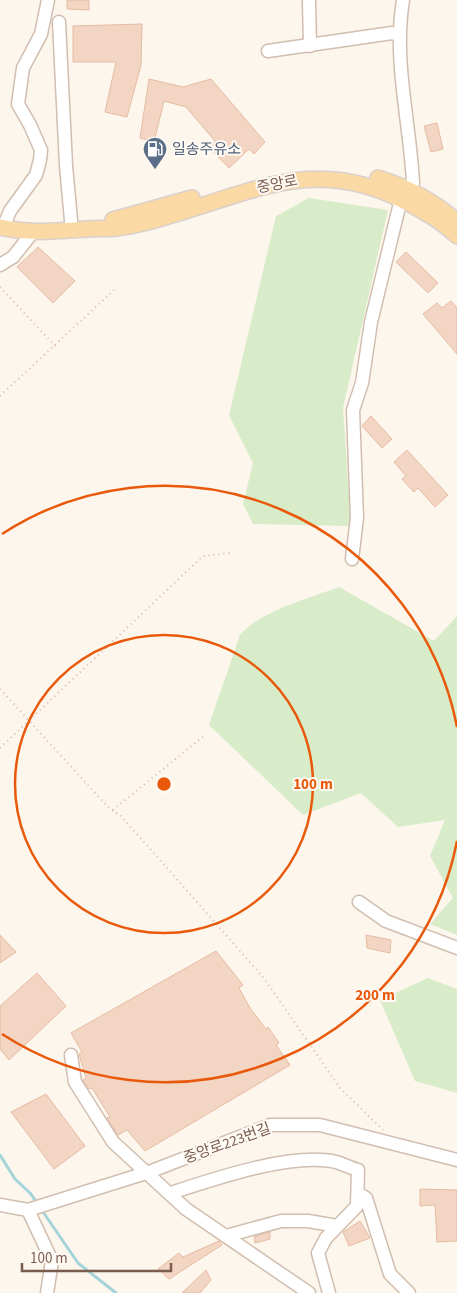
<svg xmlns="http://www.w3.org/2000/svg" width="457" height="1293" viewBox="0 0 457 1293" font-family="'Source Sans 3','Noto Sans KR',sans-serif">
	<style>
		.green { fill: #d8ecc9 }
		.lines { fill: none; stroke-linecap: round; stroke-linejoin: round }
		.stream { stroke: #a5d3da; stroke-width: 3 }
		.building { fill: #f3d5c3; stroke: #e6bba3 }
		.minor-casing { stroke: #d1beb0; stroke-width: 15 }
		.major-casing { stroke: #dad1cd; stroke-width: 18 }
		.path { stroke: #d9b8a5; stroke-width: 2; stroke-dasharray: 1 4; stroke-linecap: butt }
		.minor { stroke: #fff; stroke-width: 12 }
		.major { stroke: #fbd9a5; stroke-width: 15 }
		.ring { fill: none; stroke: #e8590c; stroke-width: 2.5 }
		.labels { text-anchor: middle; stroke-width: 4; stroke-linejoin: round; paint-order: stroke }
		.service-label { font-size: 15px; fill: #4e5e75; stroke: #fffaf3; text-anchor: start }
		.street-label { font-size: 15px; fill: #7a5c4d; stroke: #fffaf3 }
		.centre { fill: #e8590c; stroke: #fffaf3; stroke-width: 2.5 }
		.ring-label { font-size: 15px; text-anchor: middle; font-weight: bold; fill: #e8590c; stroke: #fffaf3; stroke-width: 4; stroke-linejoin: round; paint-order: stroke }
	</style>
	<rect width="100%" height="100%" fill="#fdf6ec"/>
	<!-- green -->
	<path class="green" d="M 309,198 L 388,210 L 343,408 L 351,526 L 253,524 L 243,504 L 253,463 L 229,415 L 276,216 Z
		M 339,587 L 434,641 L 457,616 L 457,935 L 430,924 L 453,898 L 430,856 L 445,820 L 398,827 L 361,793 L 303,815 L 209,725 L 240,635 C 260,611 310,598 339,587 Z
		M 428,978 L 457,989 L 457,1093 L 415,1081 L 380,1000 Z"/>
	<g class="lines">
		<!-- stream -->
		<path class="stream" d="M 0,1155 L 15,1179 L 30,1193 L 38,1204
			M 41,1209 L 78,1263 L 116,1293"/>
	</g>
	<!-- building -->
	<path class="building" d="M 67,0 L 89,0 L 89,10 L 67,9 Z
		M 142,24 L 141,65 L 127,117 L 105,112 L 116,62 L 73,62 L 73,26 Z
		M 149,79 L 183,87 L 211,79 L 265,142 L 254,154 L 249,149 L 229,168 L 209,147 L 215,141 L 186,107 L 164,101 L 154,142 L 140,138 Z
		M 437,123 L 443,149 L 431,152 L 424,126 Z
		M 38,247 L 75,281 L 53,303 L 17,267 Z
		M 406,252 L 438,283 L 428,293 L 396,262 Z
		M 451,301 L 457,308 L 457,354 L 423,314 L 437,303 L 442,308 Z
		M 371,416 L 392,439 L 382,448 L 362,426 Z
		M 407,450 L 448,495 L 435,507 L 418,488 L 414,492 L 402,479 L 406,476 L 394,462 Z
		M 0,935 L 16,952 L 0,963 Z
		M 366,935 L 391,940 L 390,953 L 367,948 Z
		M 216,951 L 243,985 L 239,988 L 250,1008 L 266,1029 L 268,1027 L 279,1043 L 276,1045 L 290,1065 L 145,1151 L 127,1130 L 118,1135 L 107,1118 L 110,1117 L 92,1088 L 89,1089 L 83,1080 L 86,1078 L 79,1054 L 82,1052 L 71,1033 Z
		M 37,973 L 66,1006 L 9,1060 L 0,1049 L 0,1006 Z
		M 46,1094 L 85,1146 L 54,1169 L 11,1112 Z
		M 420,1189 L 457,1190 L 457,1241 L 437,1242 L 435,1205 L 420,1206 Z
		M 360,1221 L 370,1238 L 349,1246 L 343,1232 Z
		M 270,1232 L 270,1239 L 255,1243 L 254,1237 Z
		M 219,1241 L 222,1245 L 169,1279 L 158,1269 L 179,1253 L 183,1257 Z
		M 206,1270 L 211,1280 L 200,1293 L 182,1293 Z"/>
	<g class="lines">
		<defs>
			<path id="minor" d="M 309,0 L 310,46
				M 59,22 L 66,166 L 72,231
				M 268,51 L 392,33 L 400,36
				M 3,228 L 10,211 L 36,175 L 40,160 L 41,150 L 30,125 L 18,104 L 23,68 L 41,34 L 48,0
				M 0,265 L 13,257 L 33,232
				M 352,559 L 357,518 L 353,410 L 362,383 L 371,322 L 401,199 L 413,183 C 410,122 393,61 403,0
				M 359,902 L 386,921 L 457,948
				M 71,1055 L 75,1082 L 113,1142 L 186,1209 L 309,1293
				M 171,1193 C 213,1179 292,1152 336,1162 C 343,1164 351,1168 358,1170 L 357,1206 L 326,1238 L 318,1253 L 329,1293
				M 359,1194 L 366,1198 L 390,1274 L 409,1293
				M 0,1205 L 28,1210 L 149,1172 L 270,1125 L 320,1125 L 457,1160
				M 28,1210 L 52,1261 L 47,1293
				M 226,1236 L 281,1221 L 308,1221 L 337,1226"/>
			<path id="major" d="M 378,178 C 407,187 434,201 457,222
				M 113,220 L 192,198
				M 0,227 C 29,234 57,231 87,229 C 97,228 107,229 117,228 C 132,226 148,222 162,218 C 254,192 317,153 410,204 C 427,213 444,223 457,236"/>
		</defs>
		<!-- minor casing -->
		<use href="#minor" class="minor-casing"/>
		<!-- major casing -->
		<use href="#major" class="major-casing"/>
		<!-- path -->
		<path class="path" d="M 0,287 L 55,346
			M 0,396 L 114,290
			M 0,689 L 109,808 L 121,816 L 263,977 L 340,1088 L 383,1130
			M 0,748 L 203,556 L 230,553
			M 113,810 L 205,735"/>
		<!-- minor -->
		<use href="#minor" class="minor"/>
		<!-- major -->
		<use href="#major" class="major"/>
	</g>
	<!-- distance rings -->
	<g class="ring">
		<circle cx="164" cy="784" r="149"/>
		<path d="M457 841A298 298 0 0 1 2 1034M2 534A298 298 0 0 1 457 727"/>
	</g>
	<!-- icons -->
	<defs>
		<symbol id="fuel-pin" viewBox="-11 -11 22 30"><path d="M0 17L-7.5 6A9.5 9.5 0 1 1 7.5 6Z" fill="#5c6f8a" stroke="#fffaf3"/><path d="M-5.5-6h7V0h2V4h1.3V-2.5L3-4.5l.8-.8L6-3V5H2.5V1h-1V6h-7ZM-4.2-4.7v3.2H.2V-4.7Z" fill="#fff"/></symbol>
	</defs>
	<g fill-rule="evenodd">
		<use href="#fuel-pin" x="141" y="135" width="28" height="38"/>
	</g>
	<g class="labels">
		<!-- service labels -->
		<g class="service-label">
			<text x="172" y="154">일송주유소</text>
		</g>
		<!-- street labels -->
		<g class="street-label">
			<text transform="translate(277 184) rotate(-11)" y="5">중앙로</text>
			<text transform="translate(227 1143) rotate(-20)" y="5">중앙로223번길</text>
		</g>
	</g>
	<circle cx="164" cy="784" r="8" class="centre"/>
	<g class="ring-label">
		<text x="313" y="789">100 m</text>
		<text x="375" y="1000">200 m</text>
	</g>
	<!-- scale -->
	<path d="M22 1263v8h149v-8" fill="none" stroke="#7a5c4d" stroke-width="2.5"/>
	<text x="30" y="1263" font-size="15" fill="#7a5c4d" stroke="#fffaf3" stroke-width="4" paint-order="stroke">100 m</text>
</svg>
